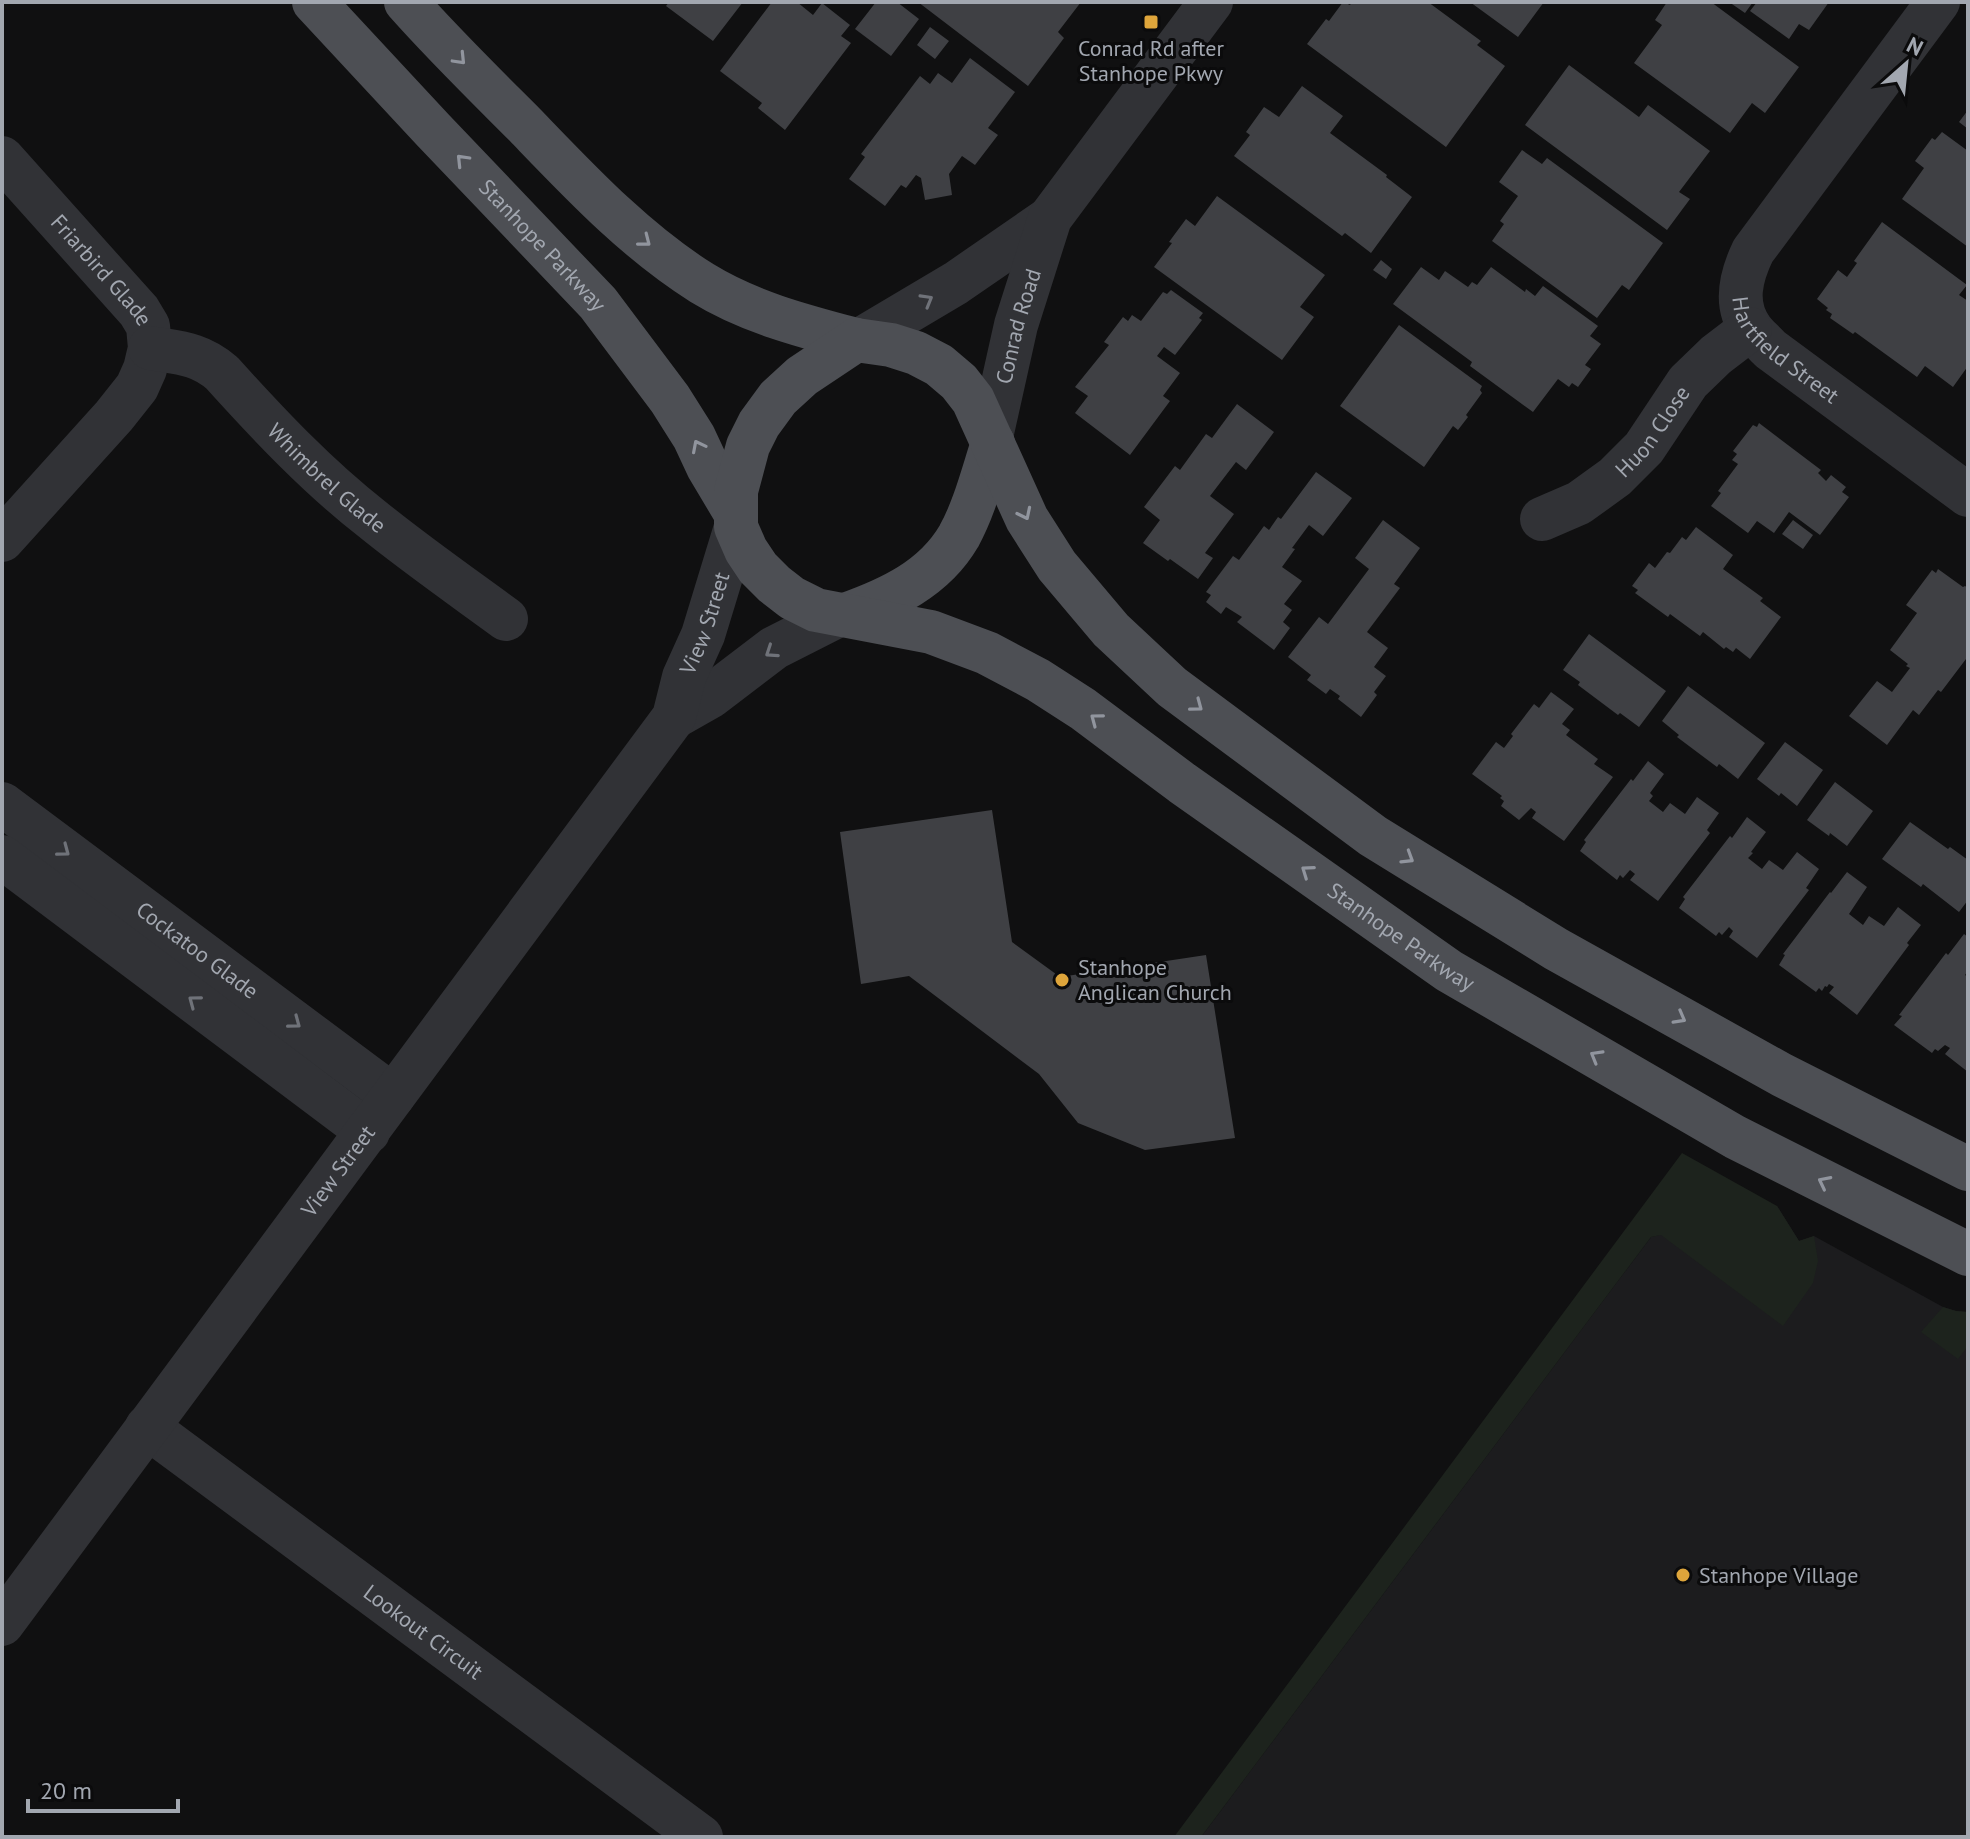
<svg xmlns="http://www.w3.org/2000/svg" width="1970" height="1839" viewBox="0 0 1970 1839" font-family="'PT Sans',sans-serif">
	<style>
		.built { fill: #1c1c1e }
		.green { fill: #1d231d }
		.building { fill: #3f4044 }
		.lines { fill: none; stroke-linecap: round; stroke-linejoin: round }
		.minor { stroke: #313236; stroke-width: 44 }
		.major { stroke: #4d4f54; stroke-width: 44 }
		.oneway { stroke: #91959e }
		.oneway2 { stroke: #6f7279 }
		.poi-dot { fill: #dea53b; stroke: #0b0b0c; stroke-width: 3 }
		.labels { text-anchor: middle; stroke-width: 6; stroke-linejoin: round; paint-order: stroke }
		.poi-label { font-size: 22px; fill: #a2a7b0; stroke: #0b0b0c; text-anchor: start }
		.street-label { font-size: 22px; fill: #a2a7b0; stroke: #0b0b0c }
	</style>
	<rect width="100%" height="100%" fill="#101011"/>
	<!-- built -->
	<path class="built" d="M 1777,1206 L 1799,1241 L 1814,1236 L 1943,1307 L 1956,1311 L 1968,1312 L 1968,1837 L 1201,1837 L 1651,1237 Z"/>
	<!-- green -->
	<path class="green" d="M 1682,1153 L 1777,1206 L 1799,1241 L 1814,1236 L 1818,1261 L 1813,1283 L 1783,1326 L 1661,1235 L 1651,1237 L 1201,1837 L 1174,1837 Z
		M 1943,1307 L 1956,1311 L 1968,1312 L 1968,1346 L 1958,1359 L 1921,1332 Z"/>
	<!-- building -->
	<path class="building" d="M 669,2 L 743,2 L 713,41 L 666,6 Z
		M 772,2 L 797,2 L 813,15 L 822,3 L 850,25 L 841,36 L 851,43 L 785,130 L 758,108 L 762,103 L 720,71 Z
		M 876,2 L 897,2 L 919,19 L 891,56 L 855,29 Z
		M 918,2 L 1081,2 L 1058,32 L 1064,38 L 1028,86 Z
		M 1343,2 L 1350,5 L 1352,2 L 1428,2 L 1481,41 L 1477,45 L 1505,66 L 1446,147 L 1307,44 L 1326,19 L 1329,21 Z
		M 1470,2 L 1544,2 L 1518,37 Z
		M 1667,2 L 1711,2 L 1799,67 L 1765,113 L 1752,103 L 1730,133 L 1634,63 L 1662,25 L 1655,20 Z
		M 1729,2 L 1753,2 L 1745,13 Z
		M 1757,2 L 1829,2 L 1809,30 L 1799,24 L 1789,39 L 1750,11 Z
		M 930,27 L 949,41 L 935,59 L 917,45 Z
		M 970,58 L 1015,92 L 988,128 L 998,135 L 975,165 L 962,156 L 949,174 L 952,195 L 925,200 L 921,178 L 916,175 L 906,188 L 901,185 L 885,206 L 849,179 L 865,157 L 861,154 L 920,76 L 930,84 L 938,73 L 952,83 Z
		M 1569,65 L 1639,117 L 1648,105 L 1710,151 L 1679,192 L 1690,199 L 1667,230 L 1525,125 Z
		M 1302,86 L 1343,116 L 1330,133 L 1387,175 L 1386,177 L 1412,197 L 1371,253 L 1345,233 L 1342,236 L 1234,156 L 1250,135 L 1246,132 L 1264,107 L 1279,117 Z
		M 1968,110 L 1968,129 L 1959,122 Z
		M 1942,132 L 1968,151 L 1968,247 L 1902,199 L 1924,168 L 1915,161 L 1932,138 L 1935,140 Z
		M 1522,150 L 1542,164 L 1547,158 L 1663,243 L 1629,290 L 1622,285 L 1597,318 L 1492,241 L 1504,224 L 1500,221 L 1518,196 L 1499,182 Z
		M 1217,196 L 1325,275 L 1300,307 L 1314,317 L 1282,360 L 1154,267 L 1172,243 L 1169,242 L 1186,219 L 1195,226 Z
		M 1882,222 L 1967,285 L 1959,295 L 1968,301 L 1968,366 L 1953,387 L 1925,366 L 1917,377 L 1855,332 L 1853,334 L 1830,318 L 1832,314 L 1826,310 L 1828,308 L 1817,299 L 1838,270 L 1847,277 L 1857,263 L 1854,261 Z
		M 1381,260 L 1392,269 L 1386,279 L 1373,270 Z
		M 1421,267 L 1439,280 L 1445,271 L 1468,287 L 1472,282 L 1477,285 L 1491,267 L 1525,292 L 1526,289 L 1535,296 L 1543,286 L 1598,326 L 1590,336 L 1601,344 L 1585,365 L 1591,369 L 1578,387 L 1572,383 L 1569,387 L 1558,379 L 1533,412 L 1470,366 L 1472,362 L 1393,304 Z
		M 1171,290 L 1203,313 L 1199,318 L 1202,320 L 1175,355 L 1164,347 L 1157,356 L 1180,373 L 1163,396 L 1170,401 L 1130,455 L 1075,413 L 1088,396 L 1075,387 L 1109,345 L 1104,342 L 1123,317 L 1128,321 L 1132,315 L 1141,321 L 1163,292 L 1167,294 Z
		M 1399,325 L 1482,386 L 1480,390 L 1482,393 L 1466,415 L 1468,417 L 1458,430 L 1453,426 L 1424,467 L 1340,406 Z
		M 1237,404 L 1274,432 L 1246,470 L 1236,462 L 1210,496 L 1234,514 L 1205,553 L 1213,558 L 1198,579 L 1170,559 L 1168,561 L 1143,543 L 1160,520 L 1144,507 L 1175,466 L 1180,470 L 1206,434 L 1212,438 Z
		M 1759,423 L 1821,470 L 1818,473 L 1826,481 L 1831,475 L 1846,487 L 1842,492 L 1849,497 L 1820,535 L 1789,512 L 1774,533 L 1757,521 L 1748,533 L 1711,506 L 1721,493 L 1718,491 L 1738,464 L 1732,460 L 1737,454 L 1733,451 L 1753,425 L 1757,427 Z
		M 1316,472 L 1352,498 L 1323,536 L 1309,525 L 1292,548 L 1295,549 L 1282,567 L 1302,581 L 1284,604 L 1292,610 L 1283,622 L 1290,628 L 1274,650 L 1237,622 L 1242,617 L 1226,607 L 1221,614 L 1206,602 L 1211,595 L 1206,592 L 1233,556 L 1239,560 L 1264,526 L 1269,530 L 1278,517 L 1281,519 Z
		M 1383,520 L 1420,548 L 1394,584 L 1400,588 L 1367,632 L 1388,648 L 1374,667 L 1386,676 L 1374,692 L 1377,695 L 1361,717 L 1338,699 L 1340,696 L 1330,689 L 1326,694 L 1307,680 L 1311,675 L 1288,657 L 1319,617 L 1328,624 L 1369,569 L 1355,558 Z
		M 1793,520 L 1813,535 L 1803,549 L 1782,534 Z
		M 1696,527 L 1733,555 L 1723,569 L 1763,598 L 1760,601 L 1781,617 L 1750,659 L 1736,648 L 1733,652 L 1726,647 L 1724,649 L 1703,632 L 1700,636 L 1670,614 L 1668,617 L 1635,593 L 1638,590 L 1632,586 L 1649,563 L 1655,568 L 1667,552 L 1670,553 L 1682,537 L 1686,540 Z
		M 1938,569 L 1963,587 L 1965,586 L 1968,588 L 1968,660 L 1966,659 L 1941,692 L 1938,690 L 1919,715 L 1913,710 L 1887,745 L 1849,716 L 1877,681 L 1892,692 L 1910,668 L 1906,666 L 1908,664 L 1890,650 L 1917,613 L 1906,605 L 1932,570 L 1936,573 Z
		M 1589,634 L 1666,691 L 1639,727 L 1620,713 L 1618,715 L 1578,685 L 1580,682 L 1563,670 Z
		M 1688,686 L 1765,743 L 1738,779 L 1719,764 L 1717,767 L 1677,737 L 1679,735 L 1662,721 Z
		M 1551,692 L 1574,709 L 1562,724 L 1570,730 L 1566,735 L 1598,759 L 1594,764 L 1613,777 L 1564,841 L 1532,818 L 1536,812 L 1531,808 L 1519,820 L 1501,806 L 1504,801 L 1500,798 L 1502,796 L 1472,774 L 1496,742 L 1504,748 L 1513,736 L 1511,734 L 1534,704 L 1539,708 Z
		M 1785,742 L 1823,770 L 1797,806 L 1781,793 L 1779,796 L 1757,779 Z
		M 1648,761 L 1664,774 L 1650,793 L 1653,796 L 1649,801 L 1663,812 L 1670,803 L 1685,814 L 1697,797 L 1719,813 L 1707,830 L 1710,833 L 1658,901 L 1630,880 L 1635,874 L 1630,870 L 1623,878 L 1620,875 L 1617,880 L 1580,851 L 1586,842 L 1584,840 L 1631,779 L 1633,781 Z
		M 1835,782 L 1873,811 L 1847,846 L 1830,833 L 1829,836 L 1807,820 Z
		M 992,810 L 1012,942 L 1060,977 L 1206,955 L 1235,1138 L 1145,1150 L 1078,1123 L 1039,1074 L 909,976 L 861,984 L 840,832 Z
		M 1747,817 L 1766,832 L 1751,852 L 1753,853 L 1748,858 L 1762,869 L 1769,860 L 1783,870 L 1797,852 L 1819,869 L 1806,888 L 1809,890 L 1757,958 L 1729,937 L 1733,931 L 1729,927 L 1722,935 L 1719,932 L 1716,936 L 1679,908 L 1685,899 L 1683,897 L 1730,836 L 1732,838 Z
		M 1910,822 L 1948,849 L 1950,847 L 1968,860 L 1968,900 L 1959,912 L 1923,884 L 1921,887 L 1882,859 Z
		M 1847,872 L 1867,887 L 1849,914 L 1863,925 L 1869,916 L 1884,926 L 1898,907 L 1921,925 L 1907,943 L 1909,945 L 1857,1015 L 1829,993 L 1834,987 L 1829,984 L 1827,987 L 1825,986 L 1822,991 L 1819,988 L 1816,992 L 1779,965 L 1785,955 L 1783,954 L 1830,892 L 1831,893 Z
		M 1964,934 L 1968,937 L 1968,971 L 1965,975 L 1968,977 L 1968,1072 L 1945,1054 L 1950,1048 L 1945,1045 L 1938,1051 L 1935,1049 L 1932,1053 L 1894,1025 L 1902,1016 L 1899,1015 L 1946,953 L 1948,955 Z"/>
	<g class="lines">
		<!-- minor -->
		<g class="minor">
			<path id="s1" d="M 1938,2 L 1753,251 C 1741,276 1733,305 1752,330 C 1757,337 1764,342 1770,349 L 1968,495"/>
			<path id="s2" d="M 2,158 L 139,311 L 148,326 L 150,348 L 145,369 L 137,387 L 114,416 L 2,540"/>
			<path d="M 860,340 L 956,283 L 1050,218"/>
			<path id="s3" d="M 150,348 C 179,353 199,353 222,373 C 269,425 317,476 372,519 C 415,554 461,586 506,619"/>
			<path id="s4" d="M 991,437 L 1016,325 L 1050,218 L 1211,2"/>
			<path id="s5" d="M 1542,519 L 1579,503 L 1615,477 L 1644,448 L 1688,382 L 1716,355 L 1750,329"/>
			<path d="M 674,717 L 711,696 L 774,648 L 839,615"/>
			<path id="s6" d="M 2,804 L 393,1096"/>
			<path d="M 2,857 L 368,1132"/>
			<path id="s7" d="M 147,1427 L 701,1837"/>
			<path id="s8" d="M 2,1624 L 674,717 L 684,677 L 703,635 L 736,527"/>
		</g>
		<!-- major -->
		<g class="major">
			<path id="s9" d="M 314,2 L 433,130 L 598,303 L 670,399 L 694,437 L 708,467 L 736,514"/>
			<path d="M 406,2 C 444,45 485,85 525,125 C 580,182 635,241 702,283 C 749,312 803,326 856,340"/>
			<path d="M 845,615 C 890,599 934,579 959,536 C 975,507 983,473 993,443"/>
			<path id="s10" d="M 1968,1169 L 1782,1075 L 1556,949 L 1373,836 L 1172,687 L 1111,630 L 1057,566 L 1027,519 L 973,400 L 959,382 L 939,365 L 916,353 L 891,345 L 856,340 L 802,376 L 778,398 L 759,424 L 748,446 L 736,491 L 736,527 L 746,550 L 758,568 L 774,584 L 792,598 L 816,610 L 931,632 L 987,653 L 1038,680 L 1083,709 L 1182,783 L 1449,971 L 1735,1137 L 1968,1254"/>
		</g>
	</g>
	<!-- one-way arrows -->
	<defs><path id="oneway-chevron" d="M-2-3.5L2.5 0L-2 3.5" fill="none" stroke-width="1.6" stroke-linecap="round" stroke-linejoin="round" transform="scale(2)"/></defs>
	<g class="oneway">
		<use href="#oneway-chevron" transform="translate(460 59) rotate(46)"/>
		<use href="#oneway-chevron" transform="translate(462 160) rotate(-134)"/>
		<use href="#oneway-chevron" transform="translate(645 241) rotate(38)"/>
		<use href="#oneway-chevron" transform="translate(698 446) rotate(-117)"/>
		<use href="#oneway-chevron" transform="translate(1025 514) rotate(64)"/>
		<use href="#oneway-chevron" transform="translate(1197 706) rotate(37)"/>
		<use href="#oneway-chevron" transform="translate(1096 719) rotate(-143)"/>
		<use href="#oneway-chevron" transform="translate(1408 858) rotate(32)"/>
		<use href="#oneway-chevron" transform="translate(1307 871) rotate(-145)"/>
		<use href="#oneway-chevron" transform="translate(1680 1018) rotate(29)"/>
		<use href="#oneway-chevron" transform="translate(1596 1056) rotate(-150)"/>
		<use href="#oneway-chevron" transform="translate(1824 1182) rotate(-153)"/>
	</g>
	<g class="oneway2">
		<use href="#oneway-chevron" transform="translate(927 300) rotate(-30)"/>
		<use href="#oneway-chevron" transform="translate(771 652) rotate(146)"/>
		<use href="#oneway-chevron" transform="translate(64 851) rotate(37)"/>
		<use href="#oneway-chevron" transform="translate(194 1001) rotate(-143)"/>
		<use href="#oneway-chevron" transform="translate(295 1023) rotate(37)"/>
	</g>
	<!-- markers -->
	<g class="poi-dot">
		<rect x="1143" y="14" width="16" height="16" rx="4"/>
		<circle cx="1062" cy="980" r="8"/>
		<circle cx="1683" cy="1575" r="8"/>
	</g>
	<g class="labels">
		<!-- poi labels -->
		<g class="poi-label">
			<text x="1151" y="56" text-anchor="middle">Conrad Rd after<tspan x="1151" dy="25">Stanhope Pkwy</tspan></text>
			<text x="1078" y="975">Stanhope<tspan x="1078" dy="25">Anglican Church</tspan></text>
			<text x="1699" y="1583">Stanhope Village</text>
		</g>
		<!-- street labels -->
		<g class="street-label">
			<text dy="8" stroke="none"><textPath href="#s9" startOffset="334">Stanhope Parkway</textPath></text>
			<text dy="8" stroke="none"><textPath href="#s2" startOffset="150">Friarbird Glade</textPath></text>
			<text dy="8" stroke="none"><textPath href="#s4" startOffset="114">Conrad Road</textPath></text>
			<text dy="8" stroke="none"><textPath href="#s1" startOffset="430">Hartfield Street</textPath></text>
			<text dy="8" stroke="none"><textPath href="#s5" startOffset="144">Huon Close</textPath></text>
			<text dy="8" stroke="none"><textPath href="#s3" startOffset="226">Whimbrel Glade</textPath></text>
			<text dy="8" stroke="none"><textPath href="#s8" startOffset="1228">View Street</textPath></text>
			<text dy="8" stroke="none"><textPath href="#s10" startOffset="2458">Stanhope Parkway</textPath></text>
			<text dy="8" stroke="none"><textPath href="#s6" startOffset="244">Cockatoo Glade</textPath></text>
			<text dy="8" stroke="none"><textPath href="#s8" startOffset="564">View Street</textPath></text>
			<text dy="8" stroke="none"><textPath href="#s7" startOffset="344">Lookout Circuit</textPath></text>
		</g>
	</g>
	<!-- border -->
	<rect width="1970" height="1839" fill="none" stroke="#a2a7b0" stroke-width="8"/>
	<!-- north arrow -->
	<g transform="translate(1906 64) rotate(27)" stroke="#0b0b0c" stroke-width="6" paint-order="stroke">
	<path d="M0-6L14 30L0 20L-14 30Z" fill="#a2a7b0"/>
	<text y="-12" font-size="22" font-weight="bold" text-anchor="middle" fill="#a2a7b0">N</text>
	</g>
	<!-- scale -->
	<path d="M28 1799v12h150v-12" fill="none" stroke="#a2a7b0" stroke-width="4"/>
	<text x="40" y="1799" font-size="24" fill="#a2a7b0" stroke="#0b0b0c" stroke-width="6" paint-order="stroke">20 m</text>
</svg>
